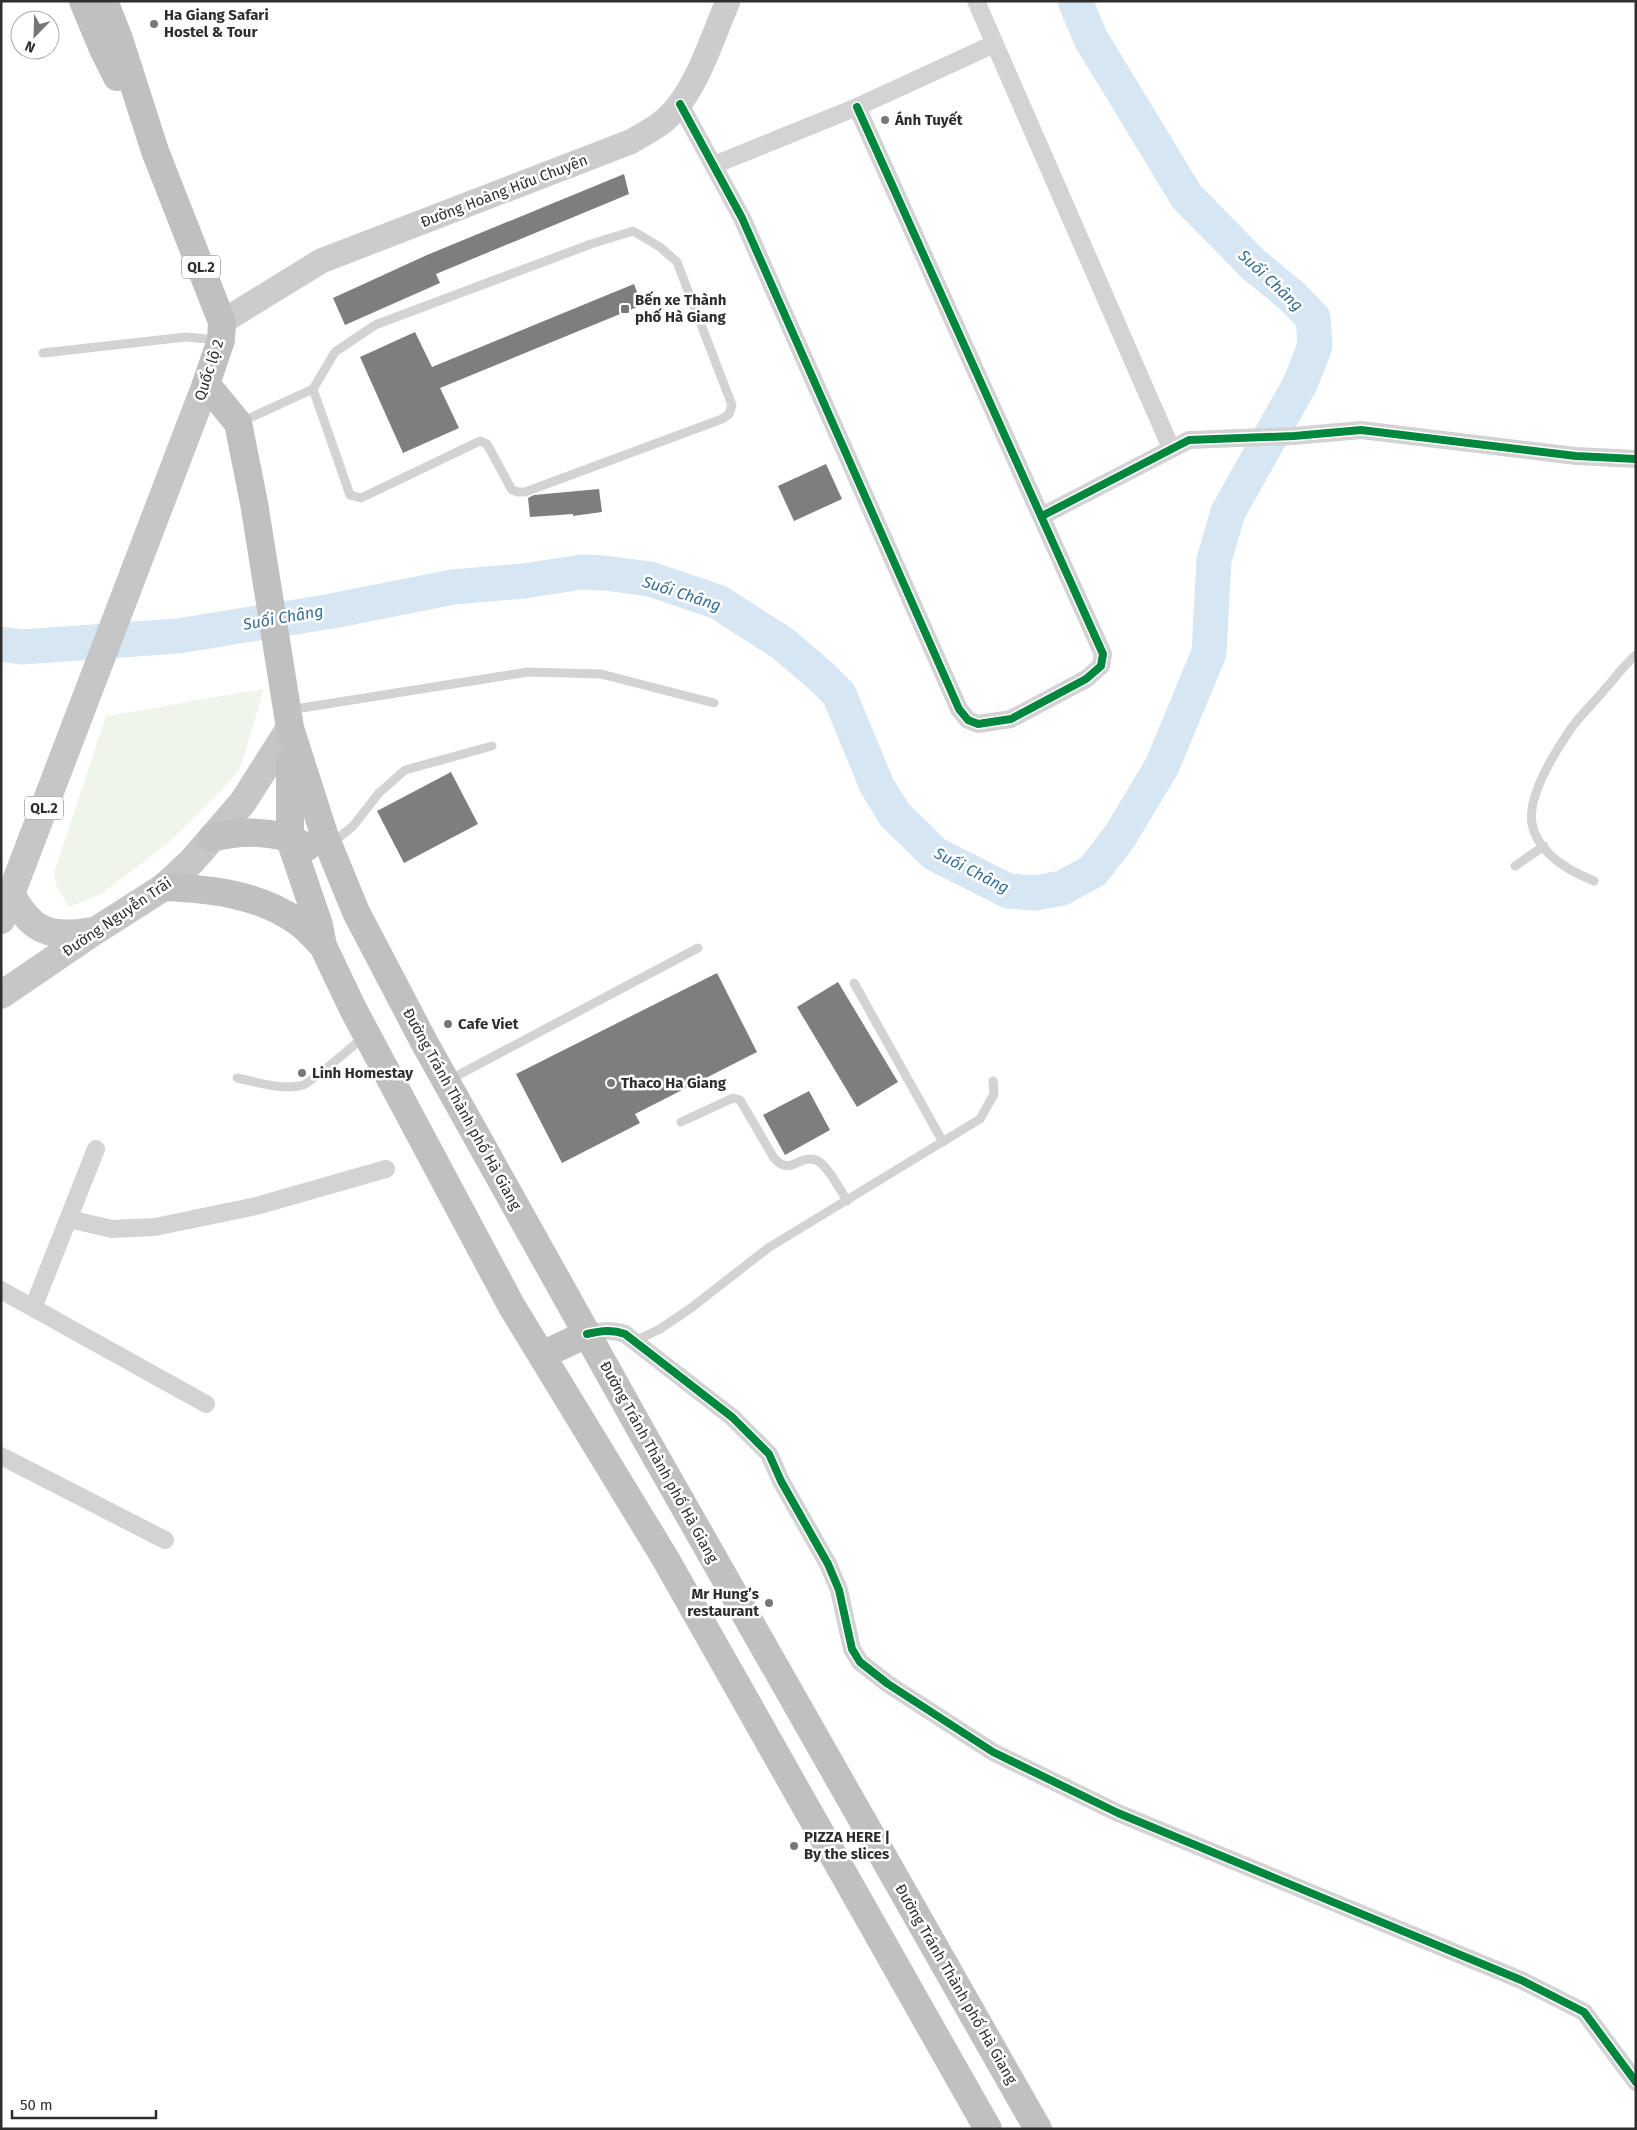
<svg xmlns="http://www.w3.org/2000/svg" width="1637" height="2130" viewBox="0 0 1637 2130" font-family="'Fira Sans',sans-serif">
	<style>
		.green { fill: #f0f5eb }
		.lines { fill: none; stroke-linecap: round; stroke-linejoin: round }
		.river { stroke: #d6e6f3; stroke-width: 35 }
		.building { fill: #7e7e7e }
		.lane { stroke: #d3d3d3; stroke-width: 9 }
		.street { stroke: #d3d3d3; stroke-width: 18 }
		.secondary { stroke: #ccc; stroke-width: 25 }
		.primary { stroke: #c6c6c6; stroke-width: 28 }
		.highway { stroke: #c0c0c0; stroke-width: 28 }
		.cycleway-casing { stroke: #fff; stroke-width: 11 }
		.cycleway { stroke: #00873e; stroke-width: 8 }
		.poi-dot { fill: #777; stroke: #fff; stroke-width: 2 }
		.labels { text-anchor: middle; stroke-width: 5; stroke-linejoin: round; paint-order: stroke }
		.shield { fill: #fff; stroke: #6d6d6d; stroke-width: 1 }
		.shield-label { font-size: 14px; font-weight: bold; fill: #2e2e2e }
		.poi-label { font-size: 15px; font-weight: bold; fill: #2e2e2e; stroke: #fff; text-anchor: start }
		.street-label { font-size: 15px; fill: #2e2e2e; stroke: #fff }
		.water-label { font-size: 16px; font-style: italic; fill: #356d96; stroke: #fff }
	</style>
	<rect width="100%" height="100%" fill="#fff"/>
	<!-- green -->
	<path class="green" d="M 264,689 L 240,769 L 221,791 L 165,846 L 101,894 L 69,907 L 57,887 L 54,873 L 106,716 Z"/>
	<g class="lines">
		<!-- river -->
		<path class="river" d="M 1,644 L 22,647 L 178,636 L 332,611 L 453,587 L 524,581 L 582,572 L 604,573 L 650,579 L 718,602 L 782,643 L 822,677 L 839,694 L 877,786 L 895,815 L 935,854 L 1008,891 L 1035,893 L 1062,888 L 1093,871 L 1120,836 L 1162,766 L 1209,653 L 1214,560 L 1228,512 L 1300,384 L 1315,346 L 1313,318 L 1294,298 L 1254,265 L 1187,197 L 1091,39 L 1075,1"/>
	</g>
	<!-- building -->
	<path class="building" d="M 624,174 L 629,194 L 436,274 L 440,283 L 345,325 L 333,298 L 427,255 Z
		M 634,284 L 642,305 L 440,388 L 459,428 L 403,453 L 360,357 L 415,332 L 432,367 Z
		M 826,464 L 842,499 L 794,521 L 778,486 Z
		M 599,489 L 602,512 L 573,516 L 573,514 L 530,517 L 528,498 L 534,495 Z
		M 451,772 L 478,824 L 404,863 L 377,811 Z
		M 717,973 L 757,1052 L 635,1114 L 640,1123 L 562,1163 L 516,1074 Z
		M 838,982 L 898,1082 L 857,1107 L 797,1007 Z
		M 809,1091 L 830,1130 L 785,1155 L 763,1115 Z"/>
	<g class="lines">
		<!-- lane -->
		<path class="lane" d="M 43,353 L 186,337 L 218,340
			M 241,422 L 313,389 L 335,352 L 375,325 L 591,244 L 633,231 L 660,247 L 677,262 L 732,405 L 729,414 L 722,419 L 525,492 L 518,492 L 512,490 L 487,444 L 480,441 L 361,498 L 350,495 L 313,389
			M 289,710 L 528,672 L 601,674 L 714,703
			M 331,844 L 353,826 L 379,793 L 405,770 L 492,746
			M 1515,866 L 1544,846
			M 1594,881 C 1569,871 1538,853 1532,824 C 1527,796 1555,752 1570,730 C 1580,715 1594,703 1605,689 C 1615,678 1624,665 1636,655
			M 854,983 L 943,1142
			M 237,1078 C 257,1082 283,1091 303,1085 C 312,1082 354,1045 365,1036
			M 449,1080 L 698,948
			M 681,1122 L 733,1098 L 740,1100 L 774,1158 C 791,1177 798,1154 816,1160 C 827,1164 841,1191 847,1201
			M 635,1341 L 660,1329 L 691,1308 L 768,1248 L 980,1119 L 994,1094 L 993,1081"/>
		<!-- street -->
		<path class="street" d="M 976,1 L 1171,448
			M 680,104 L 742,218 L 959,709 L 968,720 L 978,724 L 1011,719 L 1086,679 L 1101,666 L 1103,654 L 857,107
			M 714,165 L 857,107 L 994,44
			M 1042,516 L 1189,440 L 1294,436 L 1361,430 L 1576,456 L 1636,459
			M 69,1219 L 112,1229 L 155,1227 L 256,1206 L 386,1169
			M 1,1290 L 206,1404
			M 33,1308 L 96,1149
			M 587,1334 C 601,1331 612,1329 625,1334 L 732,1417 L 769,1454 L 781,1481 L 828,1564 L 839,1590 L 852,1649 L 860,1662 L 888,1684 L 993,1752 L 1118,1813 L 1521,1980 L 1584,2012 L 1636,2082
			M 1,1456 L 165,1540"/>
		<!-- secondary -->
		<path class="secondary" d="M 222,322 L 321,261 L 630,142 C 646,133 662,125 674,111 C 699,82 713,36 728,1"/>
		<!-- primary -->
		<path class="primary" d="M 11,893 C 31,933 52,938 93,931
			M 1,920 L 206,384
			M 1,995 L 95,931 L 164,887 L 192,861 L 243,802 L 290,728"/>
		<!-- highway -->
		<path class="highway" d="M 83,1 L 103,49 L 117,77
			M 104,1 L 119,39 L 155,151 L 222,322 L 221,340 L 206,384 L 238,423 L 254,503 L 290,728 L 324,834 L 356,912 L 424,1042 L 644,1436 L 1038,2129
			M 290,760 L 290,840 L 319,925 L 323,946 L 353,1009 L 511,1305 L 665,1558 L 988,2129
			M 212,838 C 234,832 259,831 281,836 C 289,838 298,843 307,847
			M 164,887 C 211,889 258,894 298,922 C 307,928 315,938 323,946
			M 542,1355 L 587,1334"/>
		<defs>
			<path id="cycleway" d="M 680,104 L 742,218 L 959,709 L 968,720 L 978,724 L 1011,719 L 1086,679 L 1101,666 L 1103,654 L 857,107
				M 1042,516 L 1189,440 L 1294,436 L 1361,430 L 1576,456 L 1636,459
				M 587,1334 C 601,1331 612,1329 625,1334 L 732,1417 L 769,1454 L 781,1481 L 828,1564 L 839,1590 L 852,1649 L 860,1662 L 888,1684 L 993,1752 L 1118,1813 L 1521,1980 L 1584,2012 L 1636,2082"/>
		</defs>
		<!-- cycleway casing -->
		<use href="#cycleway" class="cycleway-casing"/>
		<!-- cycleway -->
		<use href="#cycleway" class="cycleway"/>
	</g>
	<!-- markers -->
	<g class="poi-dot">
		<circle cx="154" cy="24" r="5"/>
		<circle cx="885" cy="120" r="5"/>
		<rect x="620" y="304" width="10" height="10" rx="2.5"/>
		<circle cx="448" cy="1024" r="5"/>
		<circle cx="302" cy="1073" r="5"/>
		<circle cx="611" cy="1083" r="5"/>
		<circle cx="769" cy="1603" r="5"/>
		<circle cx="794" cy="1846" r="5"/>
	</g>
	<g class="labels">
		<!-- shield labels -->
		<g class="shield">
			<rect x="182" y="255.5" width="38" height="23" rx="4"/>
			<rect x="25" y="796.5" width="38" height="23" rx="4"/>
		</g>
		<g class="shield-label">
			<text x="201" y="272">QL.2</text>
			<text x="44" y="813">QL.2</text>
		</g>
		<!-- poi labels -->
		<g class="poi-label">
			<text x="164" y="20">Ha Giang Safari<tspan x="164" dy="17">Hostel &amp; Tour</tspan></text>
			<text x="895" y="125">Ánh Tuyết</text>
			<text x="635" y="305">Bến xe Thành<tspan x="635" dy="17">phố Hà Giang</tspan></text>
			<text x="458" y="1029">Cafe Viet</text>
			<text x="312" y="1078">Linh Homestay</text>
			<text x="621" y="1088">Thaco Ha Giang</text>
			<text x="759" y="1599" text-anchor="end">Mr Hung’s<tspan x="759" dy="17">restaurant</tspan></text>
			<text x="804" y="1842">PIZZA HERE |<tspan x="804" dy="17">By the slices</tspan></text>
		</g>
		<!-- street labels -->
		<g class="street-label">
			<text transform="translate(504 191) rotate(-21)" y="5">Đường Hoàng Hữu Chuyên</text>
			<text transform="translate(209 370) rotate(-72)" y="5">Quốc lộ 2</text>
			<text transform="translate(117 917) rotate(-34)" y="5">Đường Nguyễn Trãi</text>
			<text transform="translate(462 1109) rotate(61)" y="5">Đường Tránh Thành phố Hà Giang</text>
			<text transform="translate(659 1462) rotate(61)" y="5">Đường Tránh Thành phố Hà Giang</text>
			<text transform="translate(956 1984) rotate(60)" y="5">Đường Tránh Thành phố Hà Giang</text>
		</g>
		<!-- water labels -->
		<g class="water-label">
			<text transform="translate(1271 280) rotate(43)" y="6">Suối Châng</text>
			<text transform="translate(682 593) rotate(18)" y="6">Suối Châng</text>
			<text transform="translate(283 617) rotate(-10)" y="6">Suối Châng</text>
			<text transform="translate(972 870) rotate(27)" y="6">Suối Châng</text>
		</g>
	</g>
	<!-- border -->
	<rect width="1637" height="2130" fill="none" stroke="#2e2e2e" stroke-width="5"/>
	<!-- north arrow -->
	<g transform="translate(35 35) rotate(203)"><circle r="24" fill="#ffffff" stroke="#ababab"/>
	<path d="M0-4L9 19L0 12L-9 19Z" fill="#777777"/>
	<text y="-8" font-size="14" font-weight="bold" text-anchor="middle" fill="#2e2e2e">N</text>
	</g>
	<!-- scale -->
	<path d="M12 2110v8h144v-8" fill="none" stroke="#2e2e2e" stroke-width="2.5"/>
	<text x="20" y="2110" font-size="15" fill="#2e2e2e" stroke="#ffffff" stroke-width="4" paint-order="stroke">50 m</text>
</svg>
